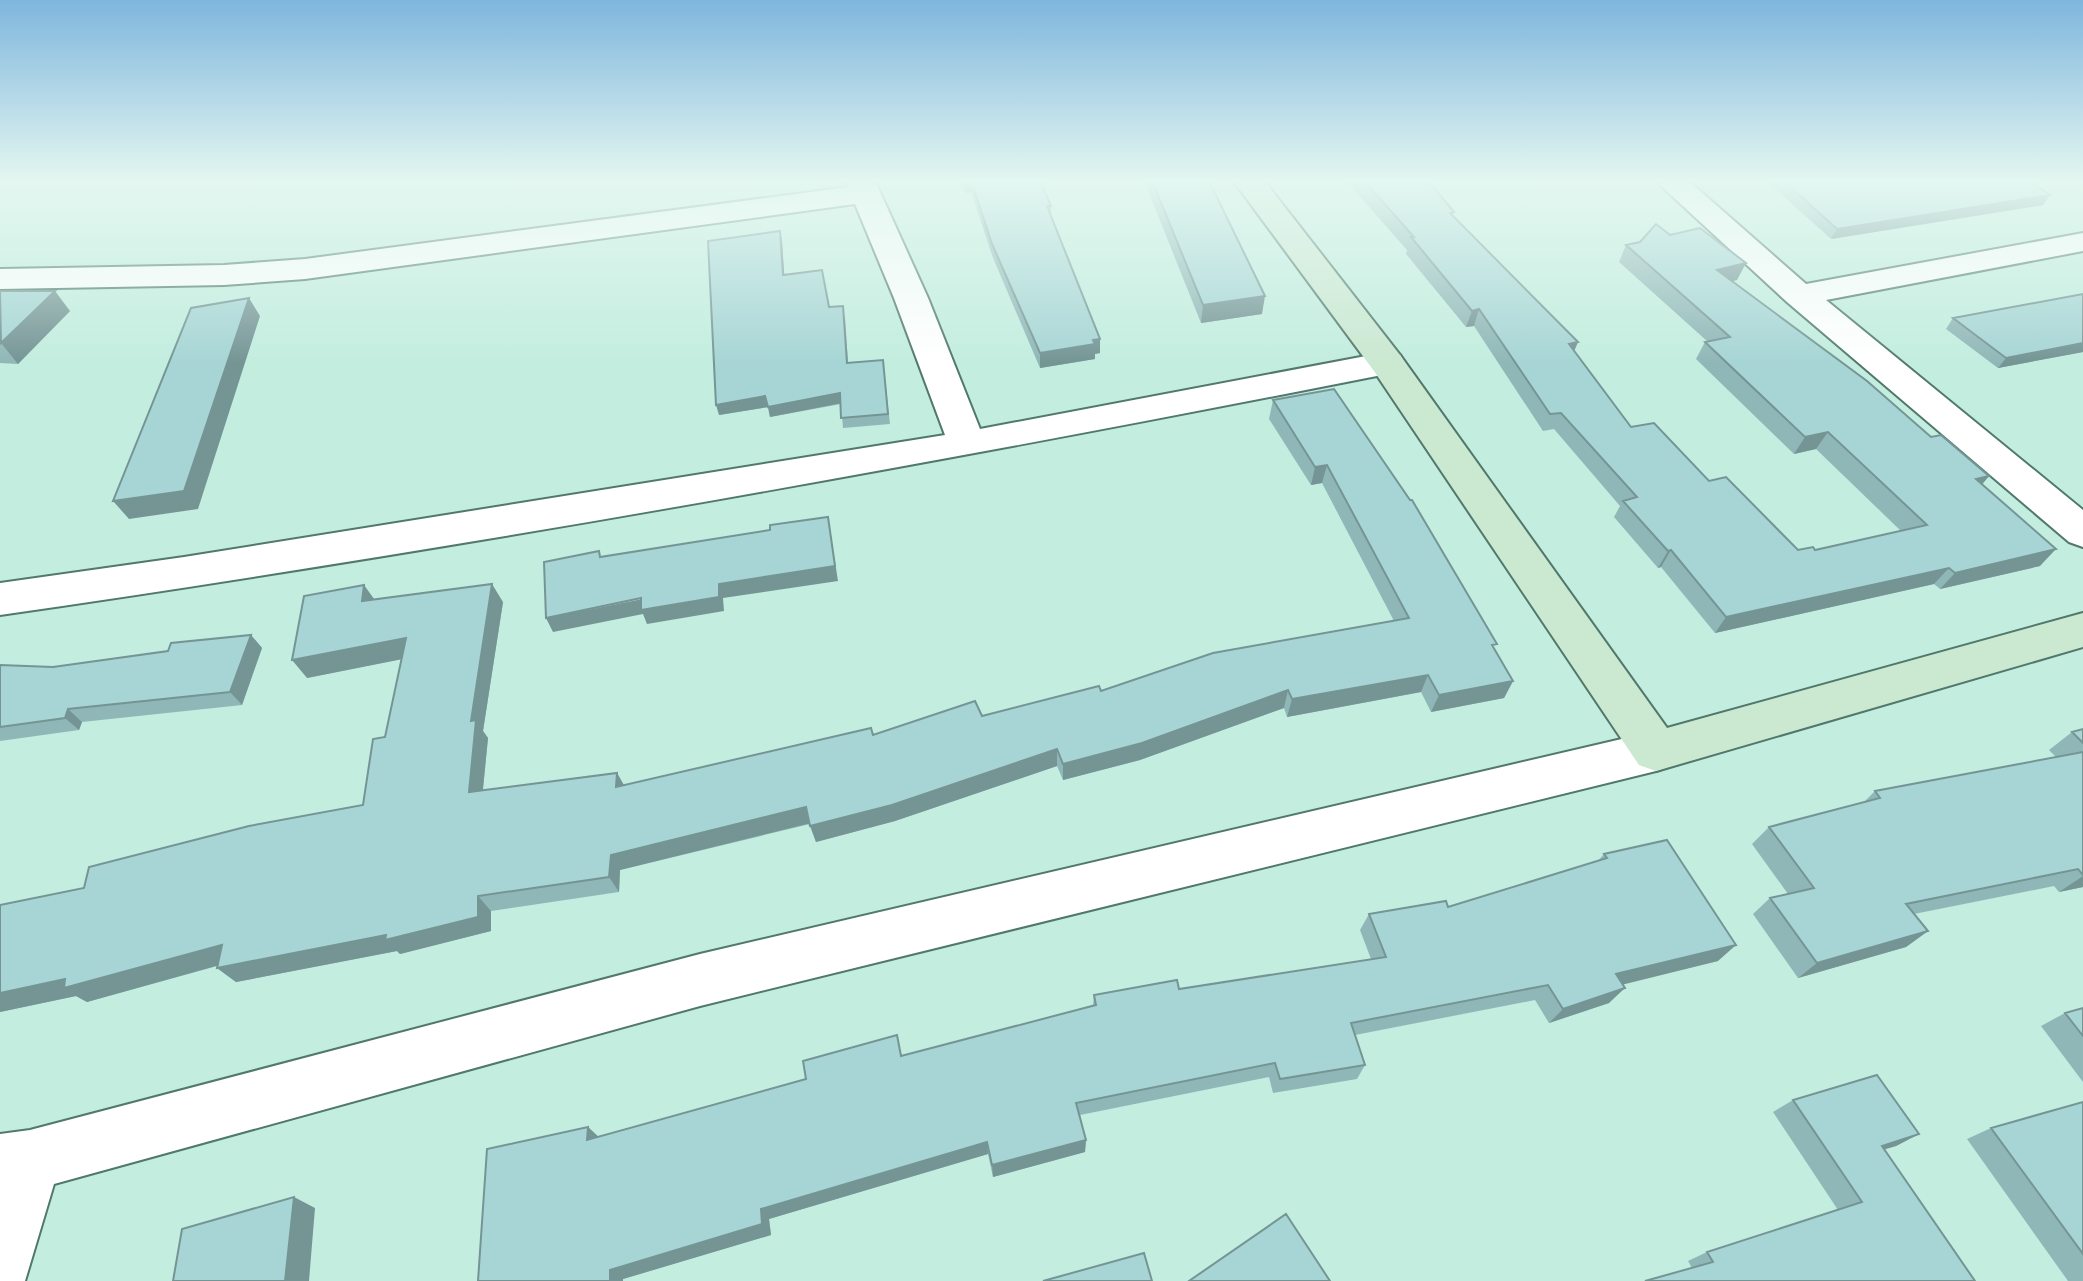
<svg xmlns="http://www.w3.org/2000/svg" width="2083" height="1281" viewBox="0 0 2083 1281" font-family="'Sofia Sans Condensed',sans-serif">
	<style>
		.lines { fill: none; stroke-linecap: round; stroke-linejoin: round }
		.street-casing { stroke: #51786c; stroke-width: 4 }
		.secondary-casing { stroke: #51786c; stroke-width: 4 }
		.street { fill: #fff; fill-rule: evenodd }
		.secondary { fill: #cbe8d1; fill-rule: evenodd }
		.wall { fill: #90b7b7 }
		.shaded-wall { fill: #759595 }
		.building { fill: #a7d5d5; stroke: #759595; stroke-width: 2 }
	</style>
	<rect width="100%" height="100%" fill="#c3eddf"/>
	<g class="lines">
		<defs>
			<path id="street" d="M 846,183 L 876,183 L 928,298 L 980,429 L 1387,352 L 1400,355 L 1405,363 L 1400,371 L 1387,374 C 927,465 464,548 0,615 L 0,583 L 184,557 L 945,435 L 894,298 L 855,204 L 305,279 L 224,285 L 0,289 L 0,269 L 224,265 L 305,259 L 848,187 Z
				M 1658,183 L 1691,183 L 1806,284 L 2083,233 L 2083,251 L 1826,300 L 2083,510 L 2083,547 L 2069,542 L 1787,302 Z
				M 1656,731 L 1673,737 L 1680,751 L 1673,765 L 1656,771 L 700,1006 L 54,1184 L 25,1281 L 0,1281 L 0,1134 L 30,1130 L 700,954 Z"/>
			<path id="secondary" d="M 1235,183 L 1266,183 L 1400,355 L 1667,728 L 2083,613 L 2083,647 L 1656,771 L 1639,765 L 1374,371 Z"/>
		</defs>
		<!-- street casing -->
		<use href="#street" class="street-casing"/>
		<!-- secondary casing -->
		<use href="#secondary" class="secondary-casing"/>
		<!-- street -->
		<use href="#street" class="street"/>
		<!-- secondary -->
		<use href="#secondary" class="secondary"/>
	</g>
	<!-- wall -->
	<path class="wall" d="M 960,183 L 1041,183 L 1051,206 L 1051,216 L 1100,353 L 1095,354 L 1095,359 L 1040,368 L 993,258 L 971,192 L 965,193 Z
		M 1145,183 L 1210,183 L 1262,314 L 1201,323 Z
		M 1348,183 L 1430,183 L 1454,212 L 1453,215 L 1574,351 L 1631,427 L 1709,481 L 1798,550 L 1815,550 L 1901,531 L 1816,449 L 1794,454 L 1696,359 L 1705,342 L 1707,341 L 1619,262 L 1626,245 L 1670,235 L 1737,280 L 1732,281 L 1931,437 L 1989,476 L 1982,484 L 2040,566 L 1940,589 L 1934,584 L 1715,633 L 1661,567 L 1658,568 L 1614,517 L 1620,506 L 1554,429 L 1543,431 L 1474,326 L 1466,327 L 1406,254 L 1407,250 Z
		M 1769,183 L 2032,183 L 2050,195 L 2043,205 L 1831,239 Z
		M 780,231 L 782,241 L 784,275 L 829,307 L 845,317 L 848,363 L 883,360 L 890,424 L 843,428 L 841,404 L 770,417 L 768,407 L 719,415 Z
		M 0,291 L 70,311 L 18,364 L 0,363 Z
		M 2083,294 L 2083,352 L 1998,368 L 1946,329 L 1953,318 Z
		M 1273,400 L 1494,649 L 1513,681 L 1504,698 L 1431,712 L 1421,692 L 1287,717 L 1284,708 L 1140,760 L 1063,780 L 1057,766 L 895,821 L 816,842 L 810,824 L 620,870 L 619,892 L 491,911 L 491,931 L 400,954 L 397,951 L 236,982 L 217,968 L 217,966 L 87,1002 L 76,996 L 0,1012 L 0,905 L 84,888 L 363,805 L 385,737 L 401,659 L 307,678 L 374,600 L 503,602 L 483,731 L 488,738 L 483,790 L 617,773 L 624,785 L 873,735 L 982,716 L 1101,691 L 1394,621 L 1322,483 L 1311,485 L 1269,419 Z
		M 251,635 L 262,648 L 242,705 L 82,722 L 79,730 L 0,741 L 0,665 L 53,667 L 168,651 Z
		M 2083,729 L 2083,887 L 2059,892 L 2054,886 L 1914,914 L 1928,931 L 1906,947 L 1798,978 L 1753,914 L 1770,898 L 1788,894 L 1752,844 L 1769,827 L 1864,802 L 1875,791 L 2056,757 L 2049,750 L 2072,732 Z
		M 1604,854 L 1718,961 L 1622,984 L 1609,1003 L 1549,1023 L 1535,1000 L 1355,1035 L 1365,1065 L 1357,1079 L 1273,1093 L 1269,1077 L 1080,1115 L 1086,1140 L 1085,1152 L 993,1177 L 988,1154 L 769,1219 L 771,1235 L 623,1279 L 588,1127 L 598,1137 L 1093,1005 L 1094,995 L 1179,989 L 1371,959 L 1360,930 L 1369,914 L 1448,907 L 1598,861 Z
		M 2083,1008 L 2083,1082 L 2041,1026 L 2065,1013 Z
		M 1793,1100 L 1919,1134 L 1896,1146 L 1884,1149 L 1975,1281 L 1692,1268 L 1688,1261 L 1707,1252 L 1838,1210 L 1773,1112 Z
		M 2083,1102 L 2083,1281 L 2068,1281 L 1967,1139 L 1991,1128 Z"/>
	<!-- shaded-wall -->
	<path class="shaded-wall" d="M 964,183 L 970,183 L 971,192 L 965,193 Z
		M 2050,195 L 2043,205 L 1831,239 L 1837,229 Z
		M 780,231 L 782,241 L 785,285 L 783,275 Z
		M 1746,263 L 1737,280 L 1709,287 L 1717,270 Z
		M 55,291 L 70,311 L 18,364 L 1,343 Z
		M 1265,296 L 1262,314 L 1201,323 L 1203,305 Z
		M 249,298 L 260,316 L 198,509 L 129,519 L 113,501 Z
		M 1479,309 L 1474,326 L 1466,327 L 1472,311 Z
		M 1100,339 L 1100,353 L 1095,354 L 1095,359 L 1040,368 L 1040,353 Z
		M 1578,342 L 1571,359 L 1569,344 Z
		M 2083,343 L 2083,352 L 1998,368 L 2006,358 Z
		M 840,393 L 842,403 L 770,417 L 768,407 Z
		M 765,396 L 768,407 L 719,415 L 716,405 Z
		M 1828,432 L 1816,449 L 1794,454 L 1805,437 Z
		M 1327,465 L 1322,483 L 1311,485 L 1315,467 Z
		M 1989,476 L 1975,493 L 1976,479 Z
		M 828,517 L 838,581 L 723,598 L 724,611 L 647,624 L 643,614 L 553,632 L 546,618 L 719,584 Z
		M 2056,549 L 2040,566 L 1940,589 L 1955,573 Z
		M 1671,550 L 1661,567 L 1658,568 L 1668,551 Z
		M 1949,568 L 1934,584 L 1715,633 L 1726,617 Z
		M 492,584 L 503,602 L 483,731 L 488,738 L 481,808 L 469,792 L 471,721 Z
		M 364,585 L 377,603 L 362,601 Z
		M 251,635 L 262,648 L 242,705 L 230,692 Z
		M 406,638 L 418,656 L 307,678 L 292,660 Z
		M 1428,675 L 1421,692 L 1287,717 L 1292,699 Z
		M 1513,681 L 1504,698 L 1431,712 L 1439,695 Z
		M 1288,690 L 1284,708 L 1140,760 L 1063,780 L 1063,764 Z
		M 68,709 L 82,722 L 79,730 L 65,718 Z
		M 1057,749 L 1057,766 L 895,821 L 816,842 L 810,826 Z
		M 617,773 L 626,789 L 616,787 Z
		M 806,807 L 811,823 L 620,870 L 619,892 L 609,877 L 611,855 Z
		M 2083,876 L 2083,887 L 2059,892 Z
		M 478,896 L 491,911 L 491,931 L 400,954 L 397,951 L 236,982 L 217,968 Z
		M 1928,931 L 1906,947 L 1798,978 L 1817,963 Z
		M 222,945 L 241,959 L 87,1002 L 76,996 L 0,1012 L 0,993 Z
		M 1736,945 L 1718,961 L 1601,990 L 1616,974 Z
		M 1625,988 L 1609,1003 L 1549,1023 L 1563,1009 Z
		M 588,1127 L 601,1139 L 587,1140 Z
		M 1919,1134 L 1896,1146 L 1859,1157 L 1882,1146 Z
		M 1086,1140 L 1085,1152 L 993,1177 L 992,1165 Z
		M 987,1142 L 988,1154 L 769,1219 L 771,1235 L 623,1279 L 623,1281 L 610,1281 L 610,1270 L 761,1209 Z
		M 294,1197 L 315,1208 L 309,1281 L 285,1281 Z"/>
	<!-- building -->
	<path class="building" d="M 972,183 L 1041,183 L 1051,206 L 1047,206 L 1100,339 L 1093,340 L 1095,344 L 1040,353 L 992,244 Z
		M 1153,183 L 1210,183 L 1265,296 L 1203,305 Z
		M 1366,183 L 1430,183 L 1454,212 L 1450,213 L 1578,342 L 1569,344 L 1631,427 L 1654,423 L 1709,481 L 1726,477 L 1798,550 L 1813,547 L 1815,550 L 1927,525 L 1828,432 L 1805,437 L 1705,342 L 1730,337 L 1626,245 L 1640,242 L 1656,224 L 1670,235 L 1700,228 L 1746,263 L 1717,270 L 1867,381 L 1931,437 L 1941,435 L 1989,476 L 1976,479 L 2056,549 L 1955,573 L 1949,568 L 1726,617 L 1671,550 L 1668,551 L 1623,501 L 1637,497 L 1561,413 L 1550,414 L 1479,309 L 1472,311 L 1411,237 L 1414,237 Z
		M 1786,183 L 2032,183 L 2050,195 L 1837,229 Z
		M 780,231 L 783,275 L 822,270 L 829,307 L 843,306 L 847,363 L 883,360 L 888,414 L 841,418 L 840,393 L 768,407 L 765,396 L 716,405 L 708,241 Z
		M 0,291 L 55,291 L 1,343 Z
		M 2083,294 L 2083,343 L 2006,358 L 1953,318 Z
		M 249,298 L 184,491 L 113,501 L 191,308 Z
		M 1334,389 L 1410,500 L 1412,500 L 1497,644 L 1492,645 L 1513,681 L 1439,695 L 1428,675 L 1292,699 L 1288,690 L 1142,743 L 1063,764 L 1057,749 L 892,805 L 810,826 L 806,807 L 611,855 L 609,877 L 478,896 L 478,917 L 385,940 L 386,935 L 217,968 L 222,945 L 64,988 L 65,979 L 0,993 L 0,905 L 84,888 L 89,867 L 249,826 L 363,805 L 373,739 L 385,737 L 406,638 L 292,660 L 304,596 L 364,585 L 362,601 L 492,584 L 471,721 L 476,720 L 469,792 L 617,773 L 616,787 L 871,728 L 873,735 L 975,701 L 982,716 L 1099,686 L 1101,691 L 1213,653 L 1409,618 L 1327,465 L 1315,467 L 1273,400 Z
		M 828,517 L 835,566 L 719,584 L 719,597 L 641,610 L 641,598 L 546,618 L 544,562 L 599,551 L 600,557 L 770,530 L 770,525 Z
		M 251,635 L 230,692 L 68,709 L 65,718 L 0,727 L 0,665 L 53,667 L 168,651 L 171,643 Z
		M 2083,729 L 2083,743 L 2072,732 Z
		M 2083,752 L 2083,875 L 2078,869 L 1906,904 L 1928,931 L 1817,963 L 1770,898 L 1814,888 L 1769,827 L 1880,798 L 1875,791 Z
		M 1667,840 L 1736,945 L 1616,974 L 1625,988 L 1563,1009 L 1548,985 L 1351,1023 L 1365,1065 L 1280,1079 L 1275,1063 L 1076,1103 L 1086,1140 L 992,1165 L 987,1142 L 761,1209 L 762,1224 L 610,1270 L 610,1281 L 478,1281 L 487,1149 L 588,1127 L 587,1140 L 806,1079 L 803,1061 L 897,1035 L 901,1056 L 1096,1005 L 1094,995 L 1177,980 L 1179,989 L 1386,957 L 1369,914 L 1446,901 L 1448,907 L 1607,858 L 1604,854 Z
		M 2083,1008 L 2083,1036 L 2065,1013 Z
		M 1877,1075 L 1919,1134 L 1882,1146 L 1975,1281 L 1645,1281 L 1713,1262 L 1707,1252 L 1862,1202 L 1793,1100 Z
		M 2083,1102 L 2083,1254 L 1991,1128 Z
		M 294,1197 L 285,1281 L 173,1281 L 182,1229 Z
		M 1286,1214 L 1330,1281 L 1189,1281 Z
		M 1144,1253 L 1152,1281 L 1043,1281 Z"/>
	<!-- sky -->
	<linearGradient id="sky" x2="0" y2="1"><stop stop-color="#7fb6dd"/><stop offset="0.5" stop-color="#e4f7f1"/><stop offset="1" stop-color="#e4f7f1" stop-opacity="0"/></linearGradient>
	<rect width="2083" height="363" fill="url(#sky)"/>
</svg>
